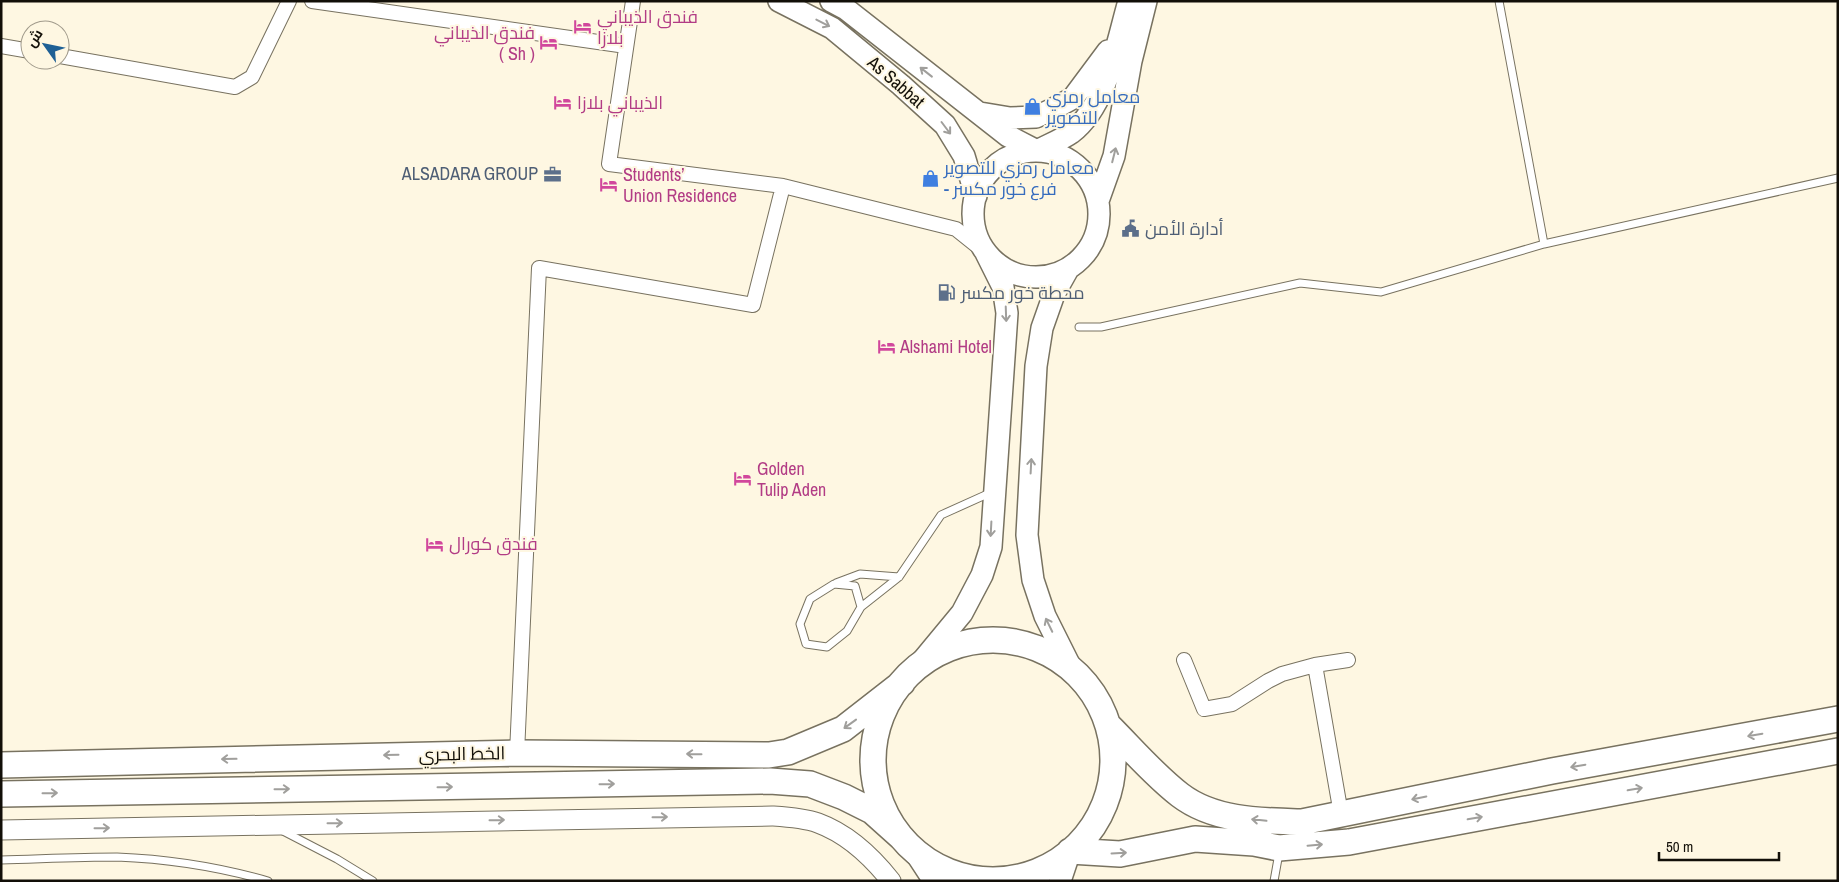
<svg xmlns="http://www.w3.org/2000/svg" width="1839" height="882" viewBox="0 0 1839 882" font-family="'Archivo Narrow',Cairo,sans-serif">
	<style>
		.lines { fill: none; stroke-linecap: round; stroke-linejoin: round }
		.lane-casing { stroke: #787260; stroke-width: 9 }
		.street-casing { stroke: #787260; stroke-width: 16 }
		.secondary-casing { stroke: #787260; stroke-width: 21 }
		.primary-casing { stroke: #787260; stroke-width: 24 }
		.highway-casing { stroke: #787260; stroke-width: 28 }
		.lane { stroke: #fff; stroke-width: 7 }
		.street { stroke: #fff; stroke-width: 14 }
		.secondary { stroke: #fff; stroke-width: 19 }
		.primary { stroke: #fff; stroke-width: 21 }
		.highway { stroke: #fff; stroke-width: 25 }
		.oneway { stroke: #a09f9c }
		.labels { text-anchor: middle; stroke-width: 4; stroke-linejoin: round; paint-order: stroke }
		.hotel-label { font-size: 18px; fill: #b23c85; stroke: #fef7e2; text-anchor: start }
		.street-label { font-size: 18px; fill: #120f08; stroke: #fef7e2 }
		.shop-label { font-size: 18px; fill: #366cbe; stroke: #fef7e2; text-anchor: start }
		.service-label { font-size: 18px; fill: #4e5e75; stroke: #fef7e2; text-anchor: start }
	</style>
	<rect width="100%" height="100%" fill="#fef7e2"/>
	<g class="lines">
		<defs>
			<path id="lane" d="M 1499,1 L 1544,244
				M 1079,327 L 1101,327 L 1300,283 L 1381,292 L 1544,244 L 1838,178
				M 836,583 L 860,574 L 899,577
				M 834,584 L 855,586 L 861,607 L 847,631 L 827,647 L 806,644 L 800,624 L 810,599 Z
				M 861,607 L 899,577 L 941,515 L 992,492
				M 281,830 L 337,859 L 373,881
				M 1,860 C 40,859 78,857 117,857 C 168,859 219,867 268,881
				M 1274,881 L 1279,853"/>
			<path id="street" d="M 312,1 L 626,46
				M 633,1 L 609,164 L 783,186 L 956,229 L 986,253
				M 1,46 L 30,51
				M 60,56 L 235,87 L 252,77 L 289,1
				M 1184,660 L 1204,709 L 1232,704 L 1268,681 L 1282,674 L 1315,665 L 1348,660
				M 1315,665 L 1341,814
				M 517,753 L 539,268 L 753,305 L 783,186"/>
			<path id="secondary" d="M 1,830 L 772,816 C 787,817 804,818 818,823 C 848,834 872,857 891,881"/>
			<path id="primary" d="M 779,1 L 832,28 L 901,85 L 945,125 L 964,156 L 976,196
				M 831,1 L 846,9 L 1008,136 L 1037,151 C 1048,145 1061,140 1071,133 C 1107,106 1117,42 1129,1
				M 980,113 L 1010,118 L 1036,117 L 1053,109 L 1073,98 L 1108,51
				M973 214a63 63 0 1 1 126 0a63 63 0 1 1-126 0Z
				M 1098,201 L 1114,156 L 1131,61 L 1146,1
				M 1068,269 L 1054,294 L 1042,328 L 1036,366 L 1027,535 L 1033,580 L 1045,616 L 1071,668
				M 914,671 L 962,613 L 982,575 L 991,547 L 1007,313 L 1003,287 L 986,253
				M 913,849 L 934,881
				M 1060,881 L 1070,851"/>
			<path id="highway" d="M873 760a120 120 0 1 1 240 0a120 120 0 1 1-240 0Z
				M 1109,726 C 1132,749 1154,775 1180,795 C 1214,821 1261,821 1302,822 L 1552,771 L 1838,719
				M 1,765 L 517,753 L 769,755 L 788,752 L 843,729 L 902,683
				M 1,794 L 770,781 L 810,784 L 844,797 L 872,811 L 901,837
				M 1070,851 L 1120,854 L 1195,839 L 1254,843 L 1279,848 L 1349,842 L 1838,751"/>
		</defs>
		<!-- lane casing -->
		<use href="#lane" class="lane-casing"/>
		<!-- street casing -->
		<use href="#street" class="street-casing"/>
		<!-- secondary casing -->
		<use href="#secondary" class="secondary-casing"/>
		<!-- primary casing -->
		<use href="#primary" class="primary-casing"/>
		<!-- highway casing -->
		<use href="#highway" class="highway-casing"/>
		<!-- lane -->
		<use href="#lane" class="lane"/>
		<!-- street -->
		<use href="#street" class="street"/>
		<!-- secondary -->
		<use href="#secondary" class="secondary"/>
		<!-- primary -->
		<use href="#primary" class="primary"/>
		<!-- highway -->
		<use href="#highway" class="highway"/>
	</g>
	<!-- one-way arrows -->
	<defs><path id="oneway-shaft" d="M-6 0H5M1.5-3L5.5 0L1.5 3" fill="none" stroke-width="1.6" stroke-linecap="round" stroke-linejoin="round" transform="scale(1.25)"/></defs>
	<g class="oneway">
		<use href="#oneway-shaft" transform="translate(823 23) rotate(27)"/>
		<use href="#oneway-shaft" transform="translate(926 72) rotate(-142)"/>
		<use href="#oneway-shaft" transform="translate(946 128) rotate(53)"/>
		<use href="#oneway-shaft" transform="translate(1114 155) rotate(-76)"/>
		<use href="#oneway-shaft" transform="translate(1006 314) rotate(88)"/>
		<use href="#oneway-shaft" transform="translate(1031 466) rotate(-87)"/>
		<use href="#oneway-shaft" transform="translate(991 529) rotate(93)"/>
		<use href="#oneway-shaft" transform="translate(1049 625) rotate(-116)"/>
		<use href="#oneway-shaft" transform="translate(850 724) rotate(144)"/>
		<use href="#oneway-shaft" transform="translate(1755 735) rotate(170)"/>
		<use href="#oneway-shaft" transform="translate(694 754) rotate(-179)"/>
		<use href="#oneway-shaft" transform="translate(391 755) rotate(179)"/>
		<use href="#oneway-shaft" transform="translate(229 759) rotate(179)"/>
		<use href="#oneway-shaft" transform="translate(1578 766) rotate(170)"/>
		<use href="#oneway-shaft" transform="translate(607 784) rotate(-1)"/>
		<use href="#oneway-shaft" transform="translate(445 787) rotate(-1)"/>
		<use href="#oneway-shaft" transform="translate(282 789) rotate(-1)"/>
		<use href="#oneway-shaft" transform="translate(1635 789) rotate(-10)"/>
		<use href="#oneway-shaft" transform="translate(50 793) rotate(-1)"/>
		<use href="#oneway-shaft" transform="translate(1419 798) rotate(168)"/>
		<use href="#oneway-shaft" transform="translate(660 817) rotate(-1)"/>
		<use href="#oneway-shaft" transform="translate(1475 818) rotate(-10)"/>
		<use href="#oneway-shaft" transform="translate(497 820) rotate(-1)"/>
		<use href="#oneway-shaft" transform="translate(1259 820) rotate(-174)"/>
		<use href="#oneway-shaft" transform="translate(335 823) rotate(-1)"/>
		<use href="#oneway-shaft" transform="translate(102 828) rotate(-1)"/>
		<use href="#oneway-shaft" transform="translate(1315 845) rotate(-5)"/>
		<use href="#oneway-shaft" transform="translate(1119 853) rotate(-3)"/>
	</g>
	<!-- icons -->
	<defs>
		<symbol id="hotel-bare" viewBox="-9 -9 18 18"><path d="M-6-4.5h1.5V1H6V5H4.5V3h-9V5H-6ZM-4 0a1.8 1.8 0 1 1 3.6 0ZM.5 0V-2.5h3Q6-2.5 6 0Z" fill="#d1479c" stroke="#fef7e2" stroke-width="2.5" paint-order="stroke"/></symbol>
		<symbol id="shop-bare" viewBox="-9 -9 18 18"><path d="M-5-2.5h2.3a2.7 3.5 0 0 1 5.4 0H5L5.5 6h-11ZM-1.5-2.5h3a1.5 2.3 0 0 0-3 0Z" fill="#3f7fe0" stroke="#fef7e2" stroke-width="2.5" paint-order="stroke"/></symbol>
		<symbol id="office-bare" viewBox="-9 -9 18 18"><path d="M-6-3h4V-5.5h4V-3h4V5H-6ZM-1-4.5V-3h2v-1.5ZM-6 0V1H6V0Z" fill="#5c6f8a" stroke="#fef7e2" stroke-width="2.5" paint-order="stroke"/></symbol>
		<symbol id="civic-bare" viewBox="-9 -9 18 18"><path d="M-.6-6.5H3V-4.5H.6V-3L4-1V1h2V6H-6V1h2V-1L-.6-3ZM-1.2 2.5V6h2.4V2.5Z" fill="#5c6f8a" stroke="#fef7e2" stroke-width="2.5" paint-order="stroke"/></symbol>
		<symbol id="fuel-bare" viewBox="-9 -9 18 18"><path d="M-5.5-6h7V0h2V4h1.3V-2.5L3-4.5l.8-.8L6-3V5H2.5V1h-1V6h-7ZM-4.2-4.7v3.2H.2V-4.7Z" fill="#5c6f8a" stroke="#fef7e2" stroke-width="2.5" paint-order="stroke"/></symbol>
	</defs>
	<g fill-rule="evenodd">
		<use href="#hotel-bare" x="570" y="14" width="25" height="25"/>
		<use href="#hotel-bare" x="536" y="30" width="25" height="25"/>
		<use href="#hotel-bare" x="550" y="90" width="25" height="25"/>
		<use href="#shop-bare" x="1020" y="94" width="25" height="25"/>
		<use href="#office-bare" x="540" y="162" width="25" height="25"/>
		<use href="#shop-bare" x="918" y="166" width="25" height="25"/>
		<use href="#hotel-bare" x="596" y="172" width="25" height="25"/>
		<use href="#civic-bare" x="1118" y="216" width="25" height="25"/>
		<use href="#fuel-bare" x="934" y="280" width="25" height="25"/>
		<use href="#hotel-bare" x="874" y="334" width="25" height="25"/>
		<use href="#hotel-bare" x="730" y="466" width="25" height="25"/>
		<use href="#hotel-bare" x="422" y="532" width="25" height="25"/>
	</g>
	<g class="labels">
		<!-- hotel labels -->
		<g class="hotel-label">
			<text x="597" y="23">فندق الذيباني<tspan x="597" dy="21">بلازا</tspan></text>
			<text x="535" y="39" text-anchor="end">فندق الذيباني<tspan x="535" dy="21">( Sh )</tspan></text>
			<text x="577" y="109">الذيباني بلازا</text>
			<text x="623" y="181">Students’<tspan x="623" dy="21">Union Residence</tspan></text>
			<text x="900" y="353">Alshami Hotel</text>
			<text x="757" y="475">Golden<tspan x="757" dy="21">Tulip Aden</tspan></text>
			<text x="449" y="550">فندق كورال</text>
		</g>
		<!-- street labels -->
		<g class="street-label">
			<text transform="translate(896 82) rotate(41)" y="6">As Sabbat</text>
			<text transform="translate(462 754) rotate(-1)" y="6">الخط البحري</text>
		</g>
		<!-- shop labels -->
		<g class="shop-label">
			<text x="1046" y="103">معامل رمزي<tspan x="1046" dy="21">للتصوير</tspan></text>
			<text x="944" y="174">معامل رمزي للتصوير<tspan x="944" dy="21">- فرع خور مكسر</tspan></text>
		</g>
		<!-- service labels -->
		<g class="service-label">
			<text x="538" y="180" text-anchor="end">ALSADARA GROUP</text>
			<text x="1145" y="235">أدارة الأمن</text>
			<text x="961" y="299">محطة خور مكسر</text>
		</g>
	</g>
	<!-- border -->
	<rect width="1839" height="882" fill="none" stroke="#120f08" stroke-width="5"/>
	<!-- north arrow -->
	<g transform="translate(45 45) rotate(303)"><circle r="24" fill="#fef7e2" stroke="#a09a8b"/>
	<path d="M0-4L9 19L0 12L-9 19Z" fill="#1f6095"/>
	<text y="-8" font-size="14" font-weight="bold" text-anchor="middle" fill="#120f08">ش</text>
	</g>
	<!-- scale -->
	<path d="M1659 852v8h120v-8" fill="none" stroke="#120f08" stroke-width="2.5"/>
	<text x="1666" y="852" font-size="15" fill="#120f08" stroke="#fef7e2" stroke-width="4" paint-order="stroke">50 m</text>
</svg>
